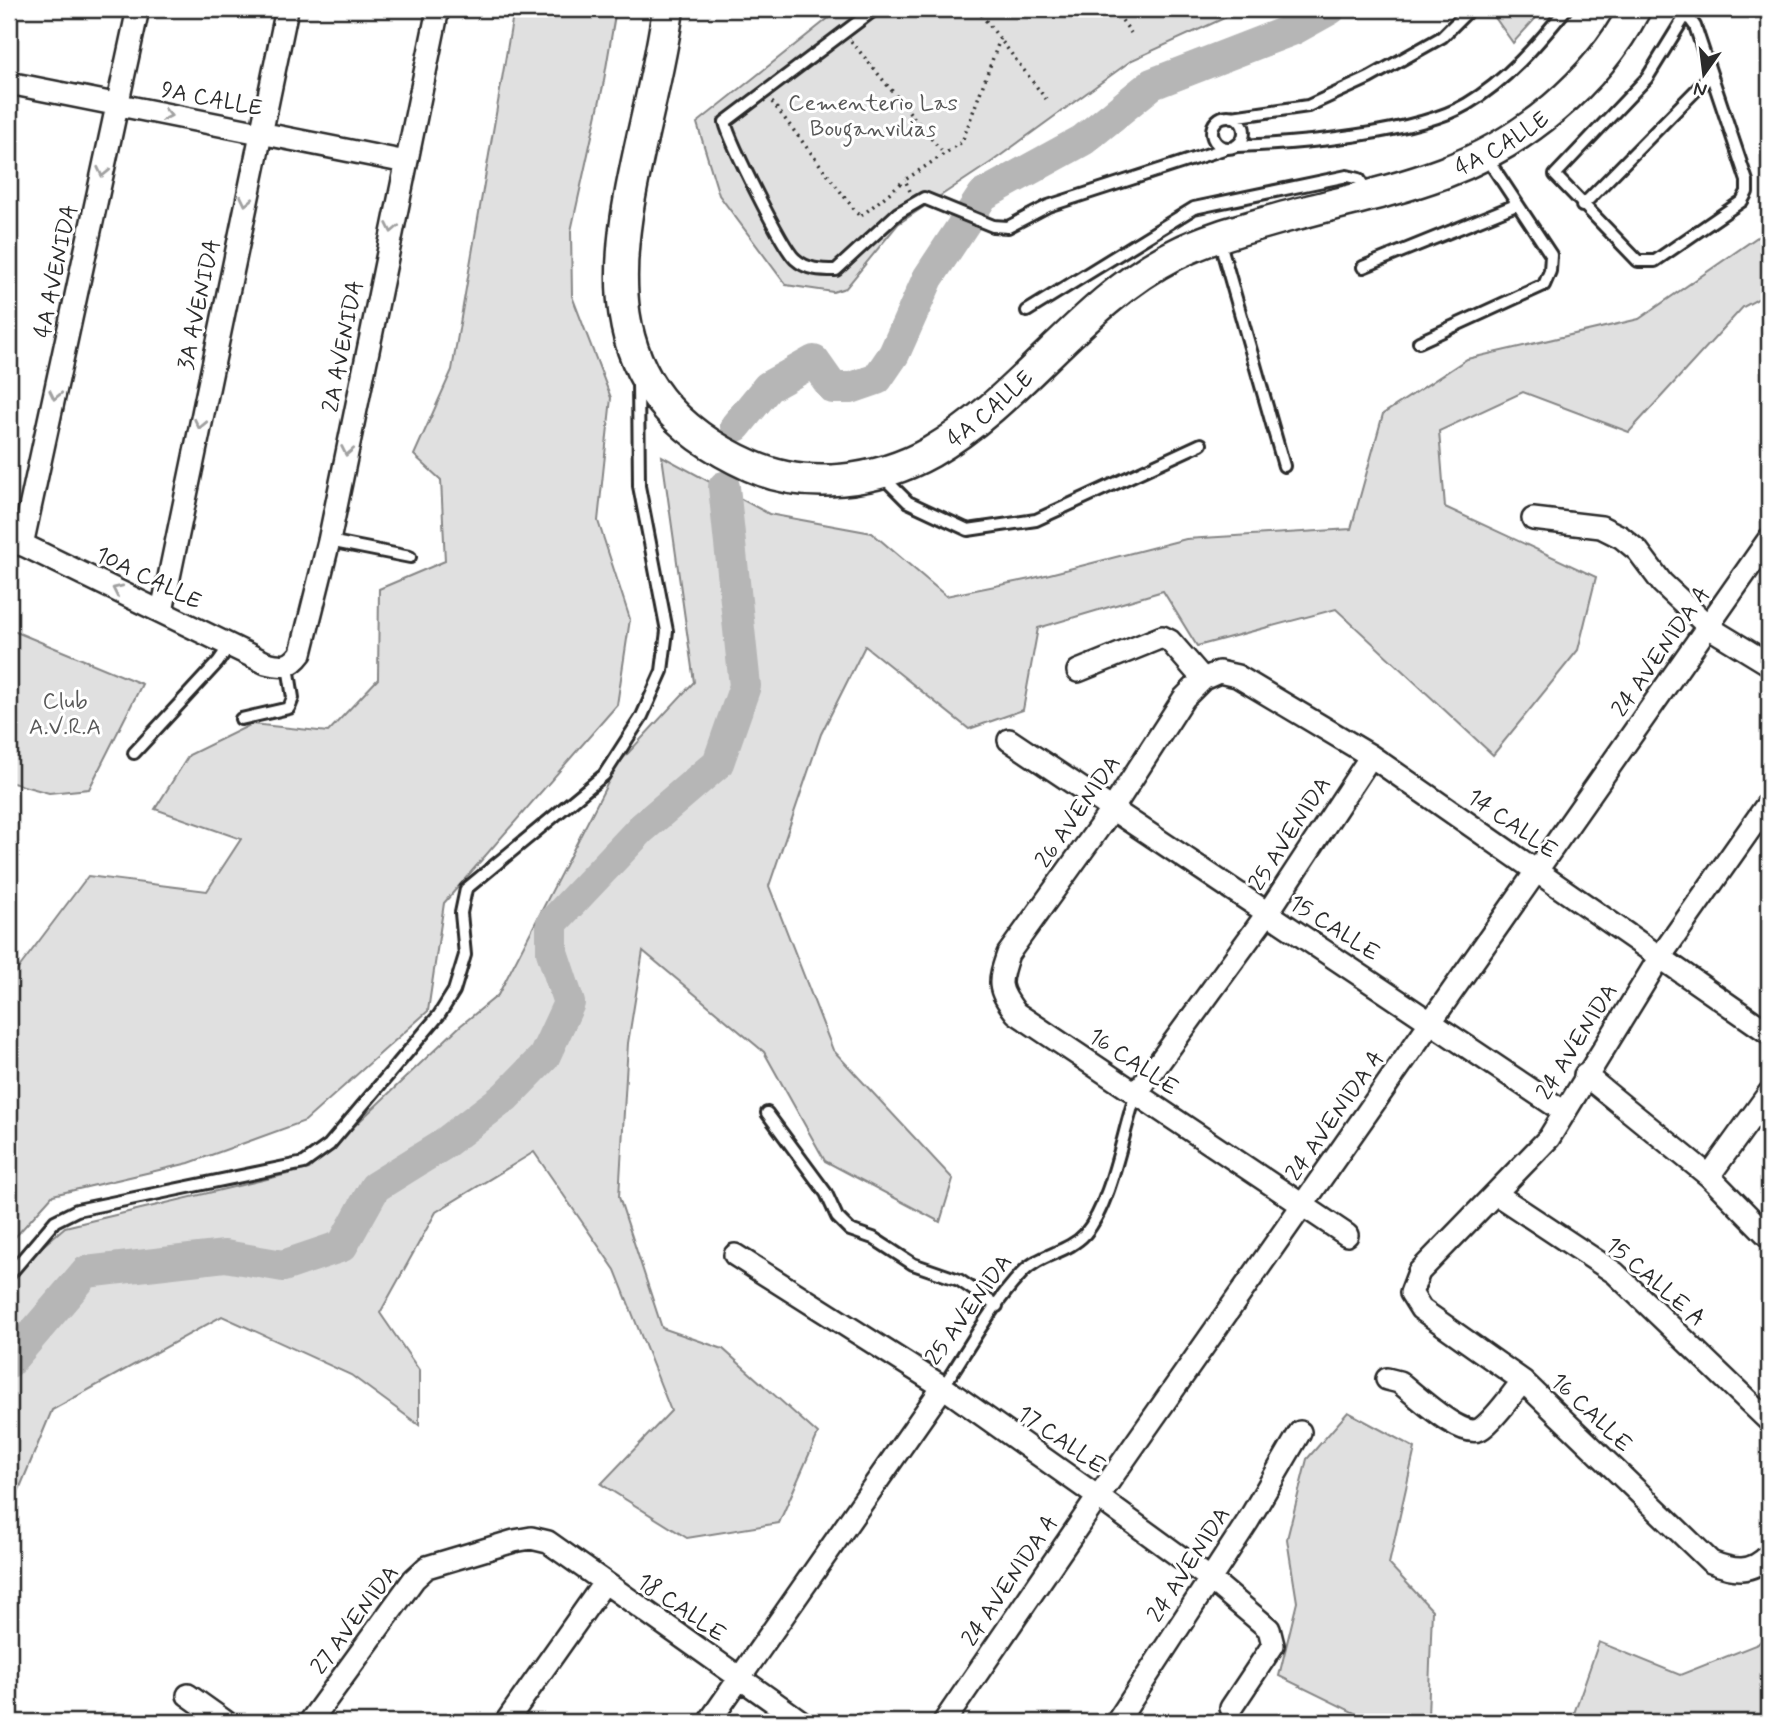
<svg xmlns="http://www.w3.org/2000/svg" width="1778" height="1731" viewBox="0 0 1778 1731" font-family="Mynerve,sans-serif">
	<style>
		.green { fill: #e0e0e0; stroke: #868686; stroke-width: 2 }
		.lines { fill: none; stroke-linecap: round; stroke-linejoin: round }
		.river { stroke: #b6b6b6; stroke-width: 32 }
		.service-casing { stroke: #2b2b2b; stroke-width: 16 }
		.minor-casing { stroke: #2b2b2b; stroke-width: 26 }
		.secondary-casing { stroke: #2b2b2b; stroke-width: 35 }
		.path { stroke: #2b2b2b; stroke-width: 3.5; stroke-dasharray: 2 5; stroke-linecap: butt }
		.service { stroke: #fff; stroke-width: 10 }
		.minor { stroke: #fff; stroke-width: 21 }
		.secondary { stroke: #fff; stroke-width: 30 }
		.oneway { stroke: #a0a0a0 }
		.labels { text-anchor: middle; stroke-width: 6; stroke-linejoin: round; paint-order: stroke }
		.street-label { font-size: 23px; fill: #2b2b2b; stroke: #fff }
		.park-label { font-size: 23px; fill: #585858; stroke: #fff }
	</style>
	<rect width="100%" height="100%" fill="#fff"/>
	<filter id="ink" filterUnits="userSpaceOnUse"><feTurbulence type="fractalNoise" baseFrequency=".0143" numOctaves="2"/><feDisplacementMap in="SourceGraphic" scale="14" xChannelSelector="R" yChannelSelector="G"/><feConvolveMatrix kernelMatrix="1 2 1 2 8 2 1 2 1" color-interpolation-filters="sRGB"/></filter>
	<g filter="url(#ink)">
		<!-- green -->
		<path class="green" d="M 514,9 L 616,9 L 603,86 L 571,231 L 572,296 L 611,398 L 598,521 L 630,619 L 617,705 L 444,903 L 428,1011 L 305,1121 L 189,1163 L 53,1195 L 9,1244 L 9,981 L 88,876 L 207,891 L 241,839 L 155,809 L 189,755 L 252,724 L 328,732 L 378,679 L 379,589 L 445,561 L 441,480 L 414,455 L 452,370 Z
			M 840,9 L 1244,9 L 1132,60 L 993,161 L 898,224 L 846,288 L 833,292 L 786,285 L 719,195 L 697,123 Z
			M 1489,9 L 1544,9 L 1513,43 Z
			M 1769,229 L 1769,293 L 1743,307 L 1629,432 L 1523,392 L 1439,431 L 1445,507 L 1596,577 L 1578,650 L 1493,755 L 1336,609 L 1197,646 L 1163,591 L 1038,628 L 1023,710 L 969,729 L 865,646 L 821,734 L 769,886 L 833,1050 L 953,1179 L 940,1222 L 825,1161 L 764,1052 L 643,951 L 628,1043 L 619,1197 L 662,1328 L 723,1349 L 818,1434 L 779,1523 L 687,1538 L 601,1484 L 671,1411 L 615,1270 L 534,1152 L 436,1212 L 380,1313 L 419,1370 L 419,1425 L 351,1375 L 222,1316 L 52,1410 L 9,1514 L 9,1275 L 65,1227 L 309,1169 L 460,1026 L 498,995 L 617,765 L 694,682 L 662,456 L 769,514 L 872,533 L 946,596 L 1030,579 L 1186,539 L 1351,529 L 1383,414 L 1467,359 L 1639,319 Z
			M 9,629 L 142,684 L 89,789 L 49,793 L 9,782 Z
			M 1348,1412 L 1415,1448 L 1389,1564 L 1432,1610 L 1428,1717 L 1430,1722 L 1361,1722 L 1361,1716 L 1279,1676 L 1297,1602 L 1287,1539 L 1307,1459 Z
			M 1769,1632 L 1769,1722 L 1571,1722 L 1599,1642 L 1680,1675 L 1758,1644 Z"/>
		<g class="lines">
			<!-- river -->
			<path class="river" d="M 736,426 L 768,387 L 814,361 L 833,388 L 851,388 L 877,379 L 894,354 L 928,278 L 983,195 L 1083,140 L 1152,84 L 1294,29 L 1330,9
				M 9,1362 L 86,1272 L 225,1256 L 283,1266 L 342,1246 L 375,1187 L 441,1146 L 505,1097 L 544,1057 L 569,1003 L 552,952 L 552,923 L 641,829 L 718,763 L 745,686 L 724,487"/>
			<defs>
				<path id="service" d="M 875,9 L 725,122 C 730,142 782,247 795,259 C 807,270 821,270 836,270 L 898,213 L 924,198 L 993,226 L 1008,227 L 1048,206 L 1227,148
					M 1684,9 C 1687,15 1691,21 1695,26 L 1747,181 L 1747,192 L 1742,201 L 1655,261 L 1638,261 L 1555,175 L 1647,78 L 1687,13
					M1212 132a16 16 0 1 1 32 0a16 16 0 1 1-32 0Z
					M 1232,117 L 1308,106 L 1369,78 L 1442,37 L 1470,9
					M 1237,146 C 1297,144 1416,134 1467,104 C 1506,81 1538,44 1566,9
					M 1582,206 L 1711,75
					M 1219,239 L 1284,466
					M 1363,267 L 1516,205
					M 1027,311 L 1194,208 L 1347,176 L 1359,179 L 1369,194
					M 1419,342 L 1544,285 L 1550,271 L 1551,255 L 1485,155
					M 883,477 L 908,502 L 968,530 L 1036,520 L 1201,444
					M 329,541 L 410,557
					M 241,719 L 289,708 L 293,698 L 288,666
					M 134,753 L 218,662 L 229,646
					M 767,1113 L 826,1193 L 837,1217 L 850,1230 L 873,1238 L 913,1264 L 959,1280 L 997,1306
					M 9,1275 L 55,1221 L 77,1210 L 304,1163 L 329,1145 L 439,1015 L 454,991 L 465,955 L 461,913 L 466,889 L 604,775 L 642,716 L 662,671 L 667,631 L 639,486 L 638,380
					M 943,1387 C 968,1349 991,1306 1022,1273 C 1039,1254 1068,1253 1085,1234 C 1112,1202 1122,1134 1136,1094"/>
				<path id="minor" d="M 9,83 L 406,162
					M 1533,519 L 1601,527 L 1621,537 L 1638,551 L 1662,583 L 1710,628 L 1769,664
					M 9,538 L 266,663 C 283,667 290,668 301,653 L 329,541 L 438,9
					M 22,545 L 138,9
					M 162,611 L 287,9
					M 1078,671 L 1162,637 L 1170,641 L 1203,679
					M 1009,740 L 1563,1111
					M 1769,802 L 1660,957 L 1549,1138 L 1419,1272 L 1411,1293 L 1421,1309 L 1523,1381 L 1711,1562 C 1734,1571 1751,1574 1769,1555
					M 1585,1075 L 1709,1176 L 1769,1237
					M 1136,1094 L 1267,914 L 1371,756
					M 1709,1176 L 1769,1093
					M 1496,1194 L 1615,1273 L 1769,1421
					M 1347,1235 L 1016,1013 C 997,988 998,983 1008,954 L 1113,808 L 1184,698 L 1203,679 L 1219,672 L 1237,676 L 1371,756 L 1769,1033
					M 735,1255 L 943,1387 L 1098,1497 L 1209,1578 L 1269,1629 L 1273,1645 L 1231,1708
					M 1387,1379 L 1399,1382 C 1415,1394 1464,1442 1482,1428 C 1498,1416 1510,1396 1523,1381
					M 188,1695 L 226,1722
					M 310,1722 L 414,1579 L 427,1567 L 514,1541 L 531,1538 L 548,1542 L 802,1722
					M 506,1722 L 604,1583
					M 709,1722 L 943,1387
					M 944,1722 L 1098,1497 L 1769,539
					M 1117,1722 L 1248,1521 L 1300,1432"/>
				<g id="secondary">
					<path id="s1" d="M 668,9 C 647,174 539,371 751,466 C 807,491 878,482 931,452 C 1022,399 1080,303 1174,255 C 1209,237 1247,228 1285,217 C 1337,203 1392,192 1443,173 C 1523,143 1595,84 1635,9"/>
				</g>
			</defs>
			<!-- service casing -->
			<use href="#service" class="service-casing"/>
			<!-- minor casing -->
			<use href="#minor" class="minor-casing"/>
			<!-- secondary casing -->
			<use href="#secondary" class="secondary-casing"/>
			<!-- path -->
			<path class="path" d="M 977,9 L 1046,99
				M 1114,9 L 1131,33
				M 851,41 L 944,154
				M 772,102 L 860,217 L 905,180
				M 910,191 L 905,180 L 962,142 L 1000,39"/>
			<!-- service -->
			<use href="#service" class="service"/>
			<!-- minor -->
			<use href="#minor" class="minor"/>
			<!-- secondary -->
			<use href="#secondary" class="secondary"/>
		</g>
		<!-- one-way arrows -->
		<defs><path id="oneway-chevron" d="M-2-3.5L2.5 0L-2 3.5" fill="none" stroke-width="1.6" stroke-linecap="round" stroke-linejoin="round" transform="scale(1.75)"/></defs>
		<g class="oneway">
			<use href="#oneway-chevron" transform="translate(167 115) rotate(11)"/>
			<use href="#oneway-chevron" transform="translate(103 172) rotate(102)"/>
			<use href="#oneway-chevron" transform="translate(246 201) rotate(102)"/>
			<use href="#oneway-chevron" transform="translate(392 228) rotate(101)"/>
			<use href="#oneway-chevron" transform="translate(55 395) rotate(102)"/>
			<use href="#oneway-chevron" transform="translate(200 424) rotate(102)"/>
			<use href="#oneway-chevron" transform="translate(347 451) rotate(101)"/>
			<use href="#oneway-chevron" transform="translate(117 590) rotate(-155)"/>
		</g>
	</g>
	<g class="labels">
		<!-- street labels -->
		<g class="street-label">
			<text transform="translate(212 98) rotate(11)" y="8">9A CALLE</text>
			<text dy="8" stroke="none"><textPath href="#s1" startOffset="1365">4A CALLE</textPath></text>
			<text transform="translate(55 271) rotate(-78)" y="8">4A AVENIDA</text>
			<text transform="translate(198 304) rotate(-78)" y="8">3A AVENIDA</text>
			<text transform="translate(342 346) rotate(-79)" y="8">2A AVENIDA</text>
			<text dy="8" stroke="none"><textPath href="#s1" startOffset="777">4A CALLE</textPath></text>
			<text transform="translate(149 577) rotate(26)" y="8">10A CALLE</text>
			<text transform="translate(1660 651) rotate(-55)" y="8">24 AVENIDA A</text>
			<text transform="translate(1077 811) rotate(-55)" y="8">26 AVENIDA</text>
			<text transform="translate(1513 823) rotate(35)" y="8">14 CALLE</text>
			<text transform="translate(1289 833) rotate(-57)" y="8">25 AVENIDA</text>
			<text transform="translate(1335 927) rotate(33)" y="8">15 CALLE</text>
			<text transform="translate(1576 1041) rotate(-58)" y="8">24 AVENIDA</text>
			<text transform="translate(1134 1061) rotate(34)" y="8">16 CALLE</text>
			<text transform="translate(1334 1115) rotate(-55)" y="8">24 AVENIDA A</text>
			<text transform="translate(1656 1281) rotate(41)" y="8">15 CALLE A</text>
			<text transform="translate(968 1309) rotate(-54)" y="8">25 AVENIDA</text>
			<text transform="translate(1592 1412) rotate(44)" y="8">16 CALLE</text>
			<text transform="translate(1062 1439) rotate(35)" y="8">17 CALLE</text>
			<text transform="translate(1188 1564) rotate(-57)" y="8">24 AVENIDA</text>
			<text transform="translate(1009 1580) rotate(-56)" y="8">24 AVENIDA A</text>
			<text transform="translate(682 1607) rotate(35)" y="8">18 CALLE</text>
			<text transform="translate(354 1619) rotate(-53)" y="8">27 AVENIDA</text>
		</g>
		<!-- park labels -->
		<g class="park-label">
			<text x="873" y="110">Cementerio Las<tspan x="873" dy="26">Bouganvilias</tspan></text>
			<text x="65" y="708">Club<tspan x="65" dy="26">A.V.R.A</tspan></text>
		</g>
	</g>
	<!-- margin -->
	<rect width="1778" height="1731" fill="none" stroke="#fff" stroke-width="35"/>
	<rect x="18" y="18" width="1743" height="1696" fill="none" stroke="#2b2b2b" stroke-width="2.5" filter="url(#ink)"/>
	<!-- north arrow -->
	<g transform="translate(1704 74) rotate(194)" stroke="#ffffff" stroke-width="5" paint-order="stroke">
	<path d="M0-5L12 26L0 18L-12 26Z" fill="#2b2b2b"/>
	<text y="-10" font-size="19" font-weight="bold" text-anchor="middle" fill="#2b2b2b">N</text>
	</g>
</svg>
